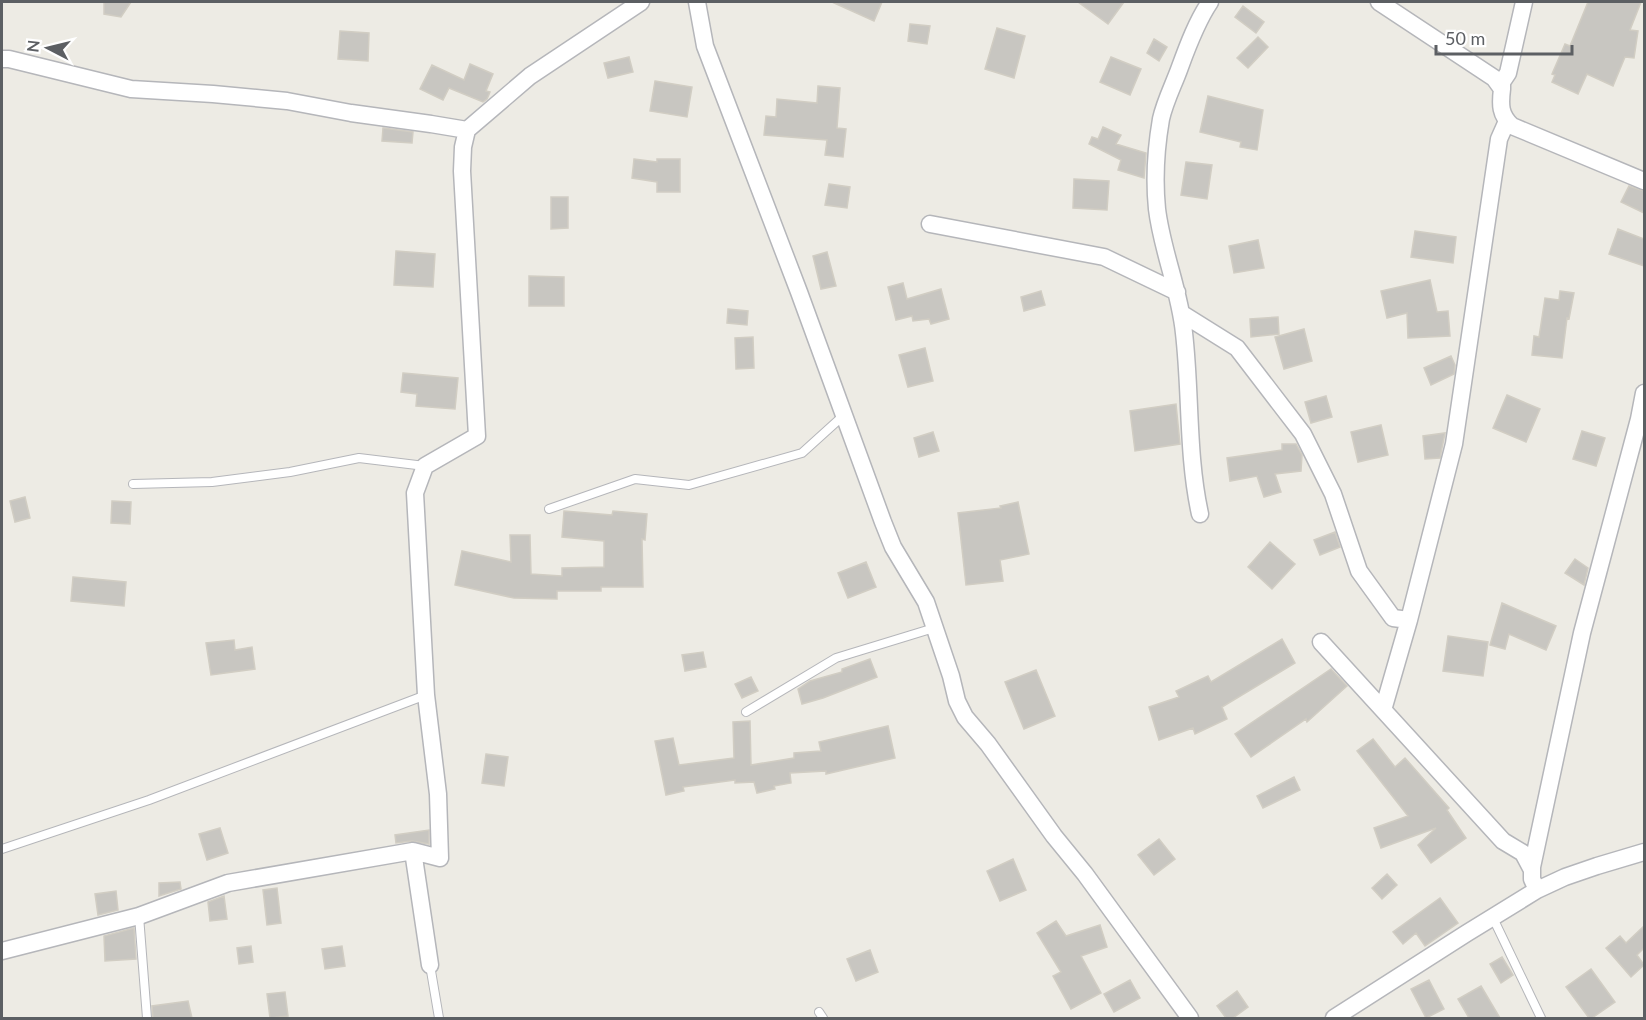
<svg xmlns="http://www.w3.org/2000/svg" width="1646" height="1020" viewBox="0 0 1646 1020" font-family="Lato,sans-serif">
	<style>
		.building { fill: #c8c6c1; stroke: #d1cdc3; stroke-width: 1.5 }
		.lines { fill: none; stroke-linecap: round; stroke-linejoin: round }
		.service-casing { stroke: #b5b6ba; stroke-width: 10 }
		.minor-casing { stroke: #b5b6ba; stroke-width: 19 }
		.service { stroke: #fff; stroke-width: 8 }
		.minor { stroke: #fff; stroke-width: 16 }
	</style>
	<rect width="100%" height="100%" fill="#edebe4"/>
	<!-- building -->
	<path class="building" d="M 104,2 L 131,2 L 121,17 L 104,14 Z
		M 832,2 L 882,2 L 874,21 Z
		M 1078,2 L 1124,2 L 1108,24 Z
		M 1588,2 L 1641,2 L 1630,30 L 1638,31 L 1634,58 L 1625,57 L 1613,86 L 1587,74 L 1578,94 L 1552,82 L 1555,75 L 1552,74 L 1565,44 L 1570,46 Z
		M 1243,6 L 1264,22 L 1256,33 L 1235,17 Z
		M 910,24 L 930,26 L 927,44 L 908,41 Z
		M 997,28 L 1025,36 L 1014,78 L 985,69 Z
		M 340,31 L 369,33 L 368,61 L 338,59 Z
		M 1258,37 L 1268,47 L 1248,68 L 1237,58 Z
		M 1154,39 L 1167,47 L 1159,61 L 1147,53 Z
		M 629,57 L 633,72 L 608,78 L 604,63 Z
		M 1111,57 L 1141,69 L 1130,95 L 1100,82 Z
		M 470,64 L 493,74 L 486,91 L 490,92 L 487,99 L 483,102 L 449,88 L 443,100 L 420,89 L 432,65 L 464,80 Z
		M 655,81 L 692,87 L 687,117 L 650,111 Z
		M 818,86 L 840,88 L 837,128 L 846,129 L 843,157 L 825,155 L 827,140 L 764,135 L 766,116 L 776,117 L 777,99 L 817,103 Z
		M 1208,96 L 1263,110 L 1257,150 L 1240,147 L 1241,142 L 1200,132 Z
		M 1103,127 L 1121,135 L 1116,144 L 1146,153 L 1144,178 L 1118,170 L 1121,160 L 1089,144 L 1092,137 L 1098,139 Z
		M 383,128 L 413,132 L 412,143 L 382,141 Z
		M 634,159 L 657,162 L 657,159 L 680,159 L 680,192 L 657,192 L 657,182 L 632,178 Z
		M 1186,162 L 1212,165 L 1207,199 L 1181,195 Z
		M 1074,179 L 1109,181 L 1107,210 L 1073,208 Z
		M 829,184 L 850,187 L 847,208 L 825,205 Z
		M 1629,186 L 1644,191 L 1644,213 L 1621,202 Z
		M 551,197 L 568,197 L 568,228 L 551,229 Z
		M 1618,229 L 1644,239 L 1644,266 L 1609,254 Z
		M 1415,231 L 1456,237 L 1453,263 L 1411,257 Z
		M 1258,240 L 1264,268 L 1234,273 L 1229,246 Z
		M 396,251 L 435,254 L 433,287 L 394,285 Z
		M 827,252 L 836,286 L 821,289 L 813,256 Z
		M 529,276 L 564,277 L 564,306 L 529,306 Z
		M 1430,280 L 1437,312 L 1448,311 L 1450,336 L 1408,338 L 1407,313 L 1387,318 L 1381,291 Z
		M 903,283 L 907,299 L 941,289 L 949,319 L 931,324 L 929,319 L 913,321 L 912,316 L 896,320 L 888,287 Z
		M 1041,291 L 1045,305 L 1024,311 L 1021,297 Z
		M 1560,291 L 1574,293 L 1569,319 L 1567,318 L 1562,358 L 1532,355 L 1534,336 L 1539,337 L 1545,298 L 1559,300 Z
		M 728,309 L 748,311 L 747,325 L 727,323 Z
		M 1278,317 L 1279,334 L 1251,337 L 1250,319 Z
		M 1304,329 L 1312,361 L 1284,369 L 1275,337 Z
		M 753,337 L 754,368 L 736,369 L 735,338 Z
		M 925,348 L 933,381 L 908,387 L 899,355 Z
		M 1451,356 L 1455,365 L 1454,374 L 1431,385 L 1424,368 Z
		M 403,373 L 458,378 L 455,409 L 416,406 L 417,394 L 401,392 Z
		M 1507,395 L 1540,409 L 1526,442 L 1493,428 Z
		M 1326,396 L 1332,417 L 1311,423 L 1305,402 Z
		M 1176,404 L 1180,444 L 1135,451 L 1130,411 Z
		M 1381,425 L 1388,455 L 1358,462 L 1351,432 Z
		M 1582,431 L 1605,438 L 1596,466 L 1573,459 Z
		M 933,432 L 939,451 L 919,457 L 914,438 Z
		M 1445,433 L 1440,458 L 1425,459 L 1423,436 Z
		M 1282,444 L 1296,444 L 1302,455 L 1301,471 L 1275,474 L 1281,492 L 1264,497 L 1257,476 L 1230,481 L 1227,458 L 1282,450 Z
		M 25,497 L 30,518 L 15,522 L 10,501 Z
		M 112,501 L 131,502 L 130,524 L 111,523 Z
		M 1018,502 L 1029,554 L 1000,560 L 1003,581 L 966,585 L 958,513 L 1001,508 L 1000,506 Z
		M 564,511 L 612,515 L 613,511 L 647,514 L 645,540 L 642,539 L 643,587 L 601,587 L 601,591 L 557,591 L 557,599 L 514,598 L 455,585 L 462,551 L 511,562 L 510,535 L 530,535 L 531,574 L 562,576 L 562,568 L 604,567 L 604,541 L 562,537 Z
		M 1335,532 L 1340,547 L 1320,555 L 1314,540 Z
		M 1270,542 L 1295,564 L 1272,589 L 1248,567 Z
		M 1575,559 L 1588,568 L 1584,585 L 1565,573 Z
		M 866,562 L 876,587 L 848,598 L 838,573 Z
		M 73,577 L 126,582 L 124,606 L 71,601 Z
		M 1502,603 L 1556,626 L 1546,650 L 1509,634 L 1505,649 L 1490,645 Z
		M 1448,636 L 1488,642 L 1483,676 L 1443,671 Z
		M 1282,639 L 1295,663 L 1222,707 L 1227,719 L 1195,734 L 1193,728 L 1159,740 L 1149,707 L 1179,697 L 1176,691 L 1208,676 L 1211,682 Z
		M 234,640 L 235,650 L 252,647 L 255,669 L 211,675 L 206,643 Z
		M 703,652 L 706,667 L 685,671 L 682,655 Z
		M 870,659 L 877,677 L 823,698 L 802,704 L 798,689 L 810,681 L 842,672 L 842,669 Z
		M 1331,669 L 1347,686 L 1307,722 L 1306,719 L 1251,757 L 1235,734 Z
		M 1036,670 L 1055,716 L 1024,729 L 1005,682 Z
		M 751,677 L 758,691 L 742,698 L 735,684 Z
		M 750,721 L 751,765 L 794,758 L 794,753 L 821,751 L 819,742 L 888,726 L 895,758 L 826,774 L 826,771 L 790,773 L 791,783 L 774,786 L 775,789 L 757,793 L 754,782 L 735,783 L 735,780 L 683,787 L 684,791 L 666,795 L 655,741 L 673,738 L 679,765 L 734,758 L 733,722 Z
		M 1373,739 L 1395,767 L 1405,758 L 1449,808 L 1447,810 L 1466,838 L 1431,863 L 1418,845 L 1436,828 L 1381,848 L 1374,828 L 1408,816 L 1357,751 Z
		M 486,754 L 508,757 L 504,786 L 482,783 Z
		M 1294,777 L 1300,790 L 1263,808 L 1257,796 Z
		M 220,828 L 228,853 L 207,860 L 199,834 Z
		M 429,830 L 429,844 L 412,841 L 396,843 L 395,835 Z
		M 1159,839 L 1175,859 L 1154,875 L 1138,855 Z
		M 1013,859 L 1026,890 L 1000,901 L 987,871 Z
		M 1387,874 L 1397,885 L 1382,899 L 1372,888 Z
		M 180,882 L 181,889 L 159,896 L 159,883 Z
		M 277,888 L 281,923 L 267,925 L 263,890 Z
		M 116,891 L 118,910 L 98,915 L 95,894 Z
		M 224,896 L 227,919 L 210,921 L 208,902 Z
		M 1440,898 L 1458,923 L 1425,946 L 1416,933 L 1403,944 L 1393,932 Z
		M 1056,921 L 1066,936 L 1100,925 L 1107,947 L 1081,956 L 1101,993 L 1071,1009 L 1053,976 L 1061,972 L 1037,933 Z
		M 1644,926 L 1644,948 L 1637,955 L 1644,965 L 1631,977 L 1606,948 L 1620,936 L 1626,943 Z
		M 134,928 L 136,959 L 105,961 L 104,936 Z
		M 251,946 L 253,962 L 239,964 L 237,948 Z
		M 342,946 L 345,966 L 325,969 L 322,949 Z
		M 870,950 L 878,972 L 856,981 L 847,959 Z
		M 1502,957 L 1513,975 L 1501,983 L 1490,964 Z
		M 1591,969 L 1615,1002 L 1592,1018 L 1589,1018 L 1566,987 Z
		M 1130,980 L 1140,998 L 1114,1012 L 1104,994 Z
		M 1429,980 L 1444,1009 L 1426,1018 L 1411,989 Z
		M 1481,986 L 1500,1018 L 1469,1018 L 1458,999 Z
		M 1237,991 L 1248,1007 L 1233,1018 L 1226,1018 L 1217,1006 Z
		M 285,992 L 288,1016 L 270,1018 L 267,994 Z
		M 188,1001 L 192,1018 L 153,1018 L 152,1006 Z"/>
	<g class="lines">
		<defs>
			<path id="service" d="M 133,484 L 212,482 L 290,472 L 359,458 L 425,466
				M 549,509 L 635,479 L 689,485 L 802,453 L 844,415
				M 746,712 L 836,658 L 934,628
				M 2,849 L 149,800 L 426,695
				M 139,916 L 147,1018
				M 1493,918 L 1541,1018
				M 430,965 L 439,1018
				M 819,1012 L 823,1018"/>
			<path id="minor" d="M 697,2 L 705,46 L 799,292 L 883,522 L 893,547 L 926,602 L 951,676 L 957,701 L 965,717 L 988,744 L 1054,836 L 1085,874 L 1190,1018
				M 1379,2 L 1494,78 L 1502,89 C 1500,105 1500,115 1512,126 L 1644,181
				M 2,59 L 9,59 L 131,89 L 213,94 L 287,101 L 351,113 L 431,124 L 467,130 L 530,76 L 641,2
				M 1502,89 L 1502,82 L 1508,73 L 1524,2
				M 930,224 L 1104,257 L 1177,292
				M 1181,313 L 1237,348 L 1303,434 L 1333,494 L 1359,571 L 1393,618 L 1409,620
				M 1200,514 C 1187,455 1191,393 1184,333 C 1180,291 1162,251 1157,209 C 1154,179 1156,148 1161,119 C 1165,101 1174,84 1180,67 C 1188,45 1197,21 1210,2
				M 1321,642 L 1503,841 L 1523,853 L 1532,870
				M 1383,710 L 1409,620 L 1454,444 L 1499,139 L 1507,121
				M 413,851 L 430,965
				M 1537,890 L 1532,879 L 1532,867 L 1582,633 L 1639,419 L 1644,393
				M 2,951 L 139,916 L 228,883 L 413,851 L 440,858 L 438,794 L 426,695 L 415,493 L 425,466 L 477,436 L 462,171 L 463,147 L 467,130
				M 1334,1018 L 1467,933 L 1537,890 L 1565,877 L 1597,866 L 1644,852"/>
		</defs>
		<!-- service casing -->
		<use href="#service" class="service-casing"/>
		<!-- minor casing -->
		<use href="#minor" class="minor-casing"/>
		<!-- service -->
		<use href="#service" class="service"/>
		<!-- minor -->
		<use href="#minor" class="minor"/>
	</g>
	<!-- border -->
	<rect width="1646" height="1020" fill="none" stroke="#5c5f63" stroke-width="6"/>
	<!-- north arrow -->
	<g transform="translate(48 48) rotate(277)" stroke="#ffffff" stroke-width="4.5" paint-order="stroke">
	<path d="M0-4.5L10 22L0 15L-10 22Z" fill="#5c5f63"/>
	<text y="-9" font-size="16" font-weight="bold" text-anchor="middle" fill="#5c5f63">N</text>
	</g>
	<!-- scale -->
	<path d="M1436 45v9h136v-9" fill="none" stroke="#5c5f63" stroke-width="3"/>
	<text x="1445" y="45" font-size="18" fill="#5c5f63" stroke="#ffffff" stroke-width="4.5" paint-order="stroke">50 m</text>
</svg>
